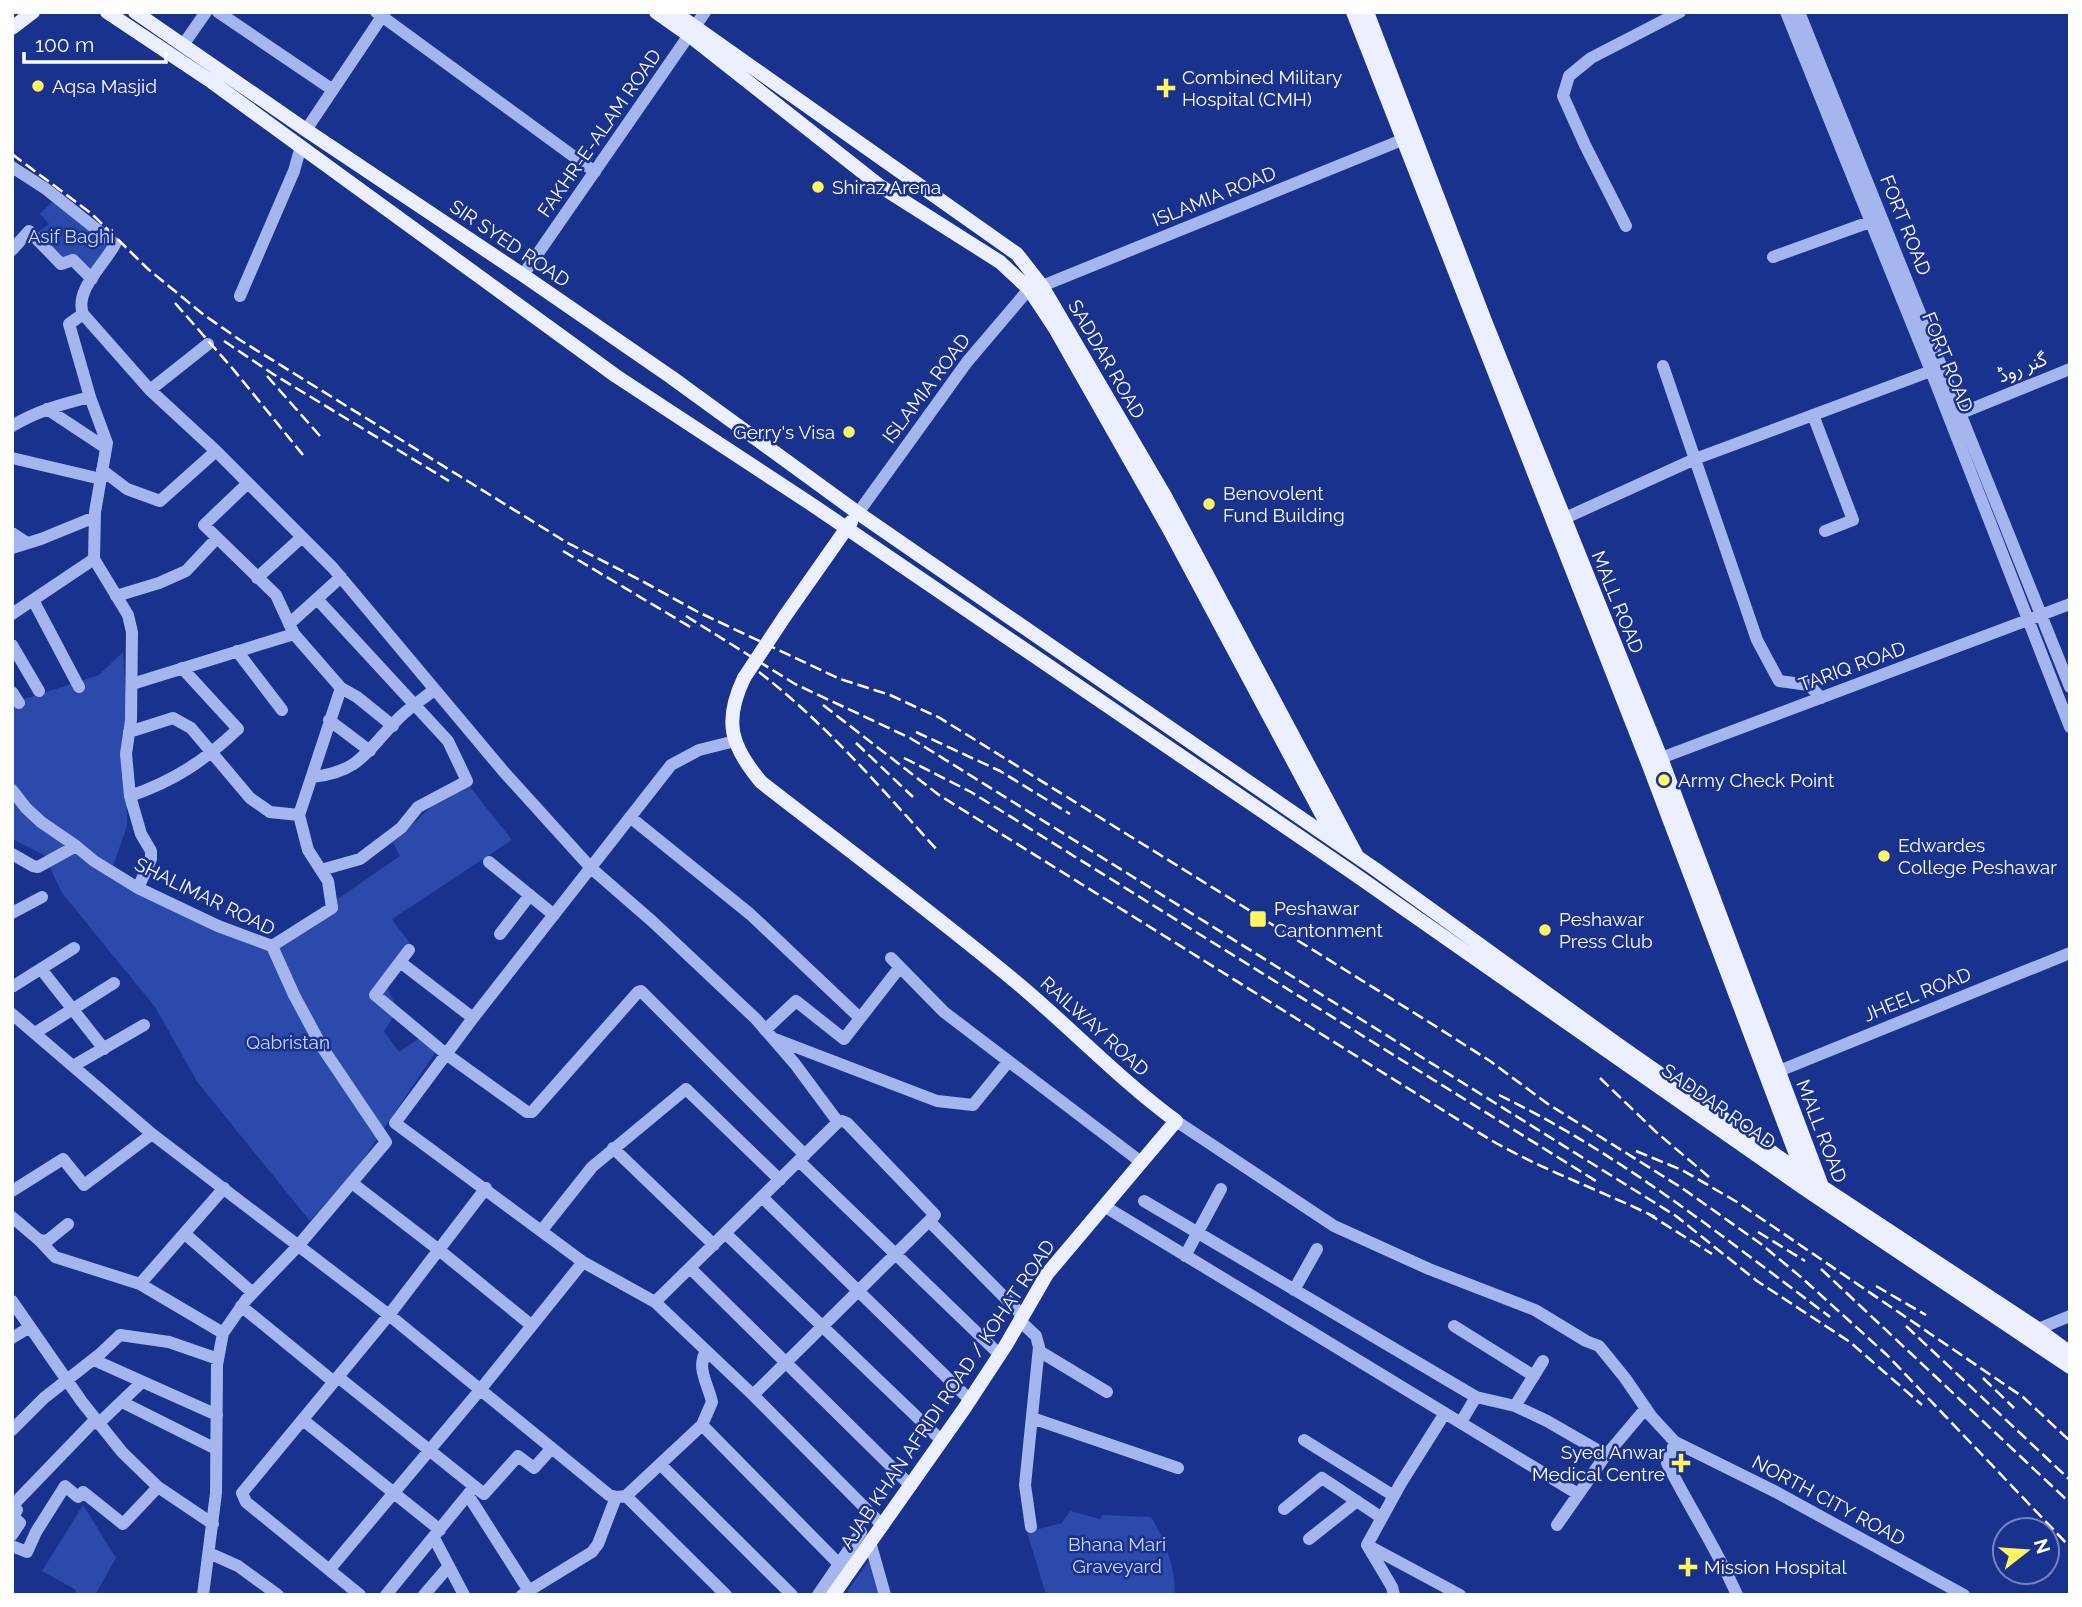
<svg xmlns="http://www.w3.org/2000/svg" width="2082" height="1607" viewBox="0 0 2082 1607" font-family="Raleway,'Noto Sans Arabic',sans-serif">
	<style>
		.green { fill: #2c4aab }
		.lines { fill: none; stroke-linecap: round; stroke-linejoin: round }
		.minor { stroke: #a5b6ee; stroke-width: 12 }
		.major { stroke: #ecefff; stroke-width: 14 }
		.rail { stroke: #fff; stroke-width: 2.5; stroke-dasharray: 12 5; stroke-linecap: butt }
		.major-bridge { stroke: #ecefff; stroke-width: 14 }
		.poi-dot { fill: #fff462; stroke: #19328d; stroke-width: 2.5 }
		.labels { text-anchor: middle; stroke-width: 5; stroke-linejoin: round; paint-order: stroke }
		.poi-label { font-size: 19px; fill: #fff; stroke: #19328d; text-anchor: start }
		.street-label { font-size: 19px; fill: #fff; stroke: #19328d }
		.park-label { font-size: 19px; fill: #cbd6fa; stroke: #19328d }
	</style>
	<rect width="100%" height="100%" fill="#19328d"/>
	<!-- green -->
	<path class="green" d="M 56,198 L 113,242 L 92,279 L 74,257 L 59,262 L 34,235 L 49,224 L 40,214 Z
		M 123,652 L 128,737 L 127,826 L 112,869 L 268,947 L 400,856 L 393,843 L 462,777 L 512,840 L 392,919 L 414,949 L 383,980 L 398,1010 L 384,1031 L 399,1052 L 420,1038 L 439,1047 L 360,1164 L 310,1221 L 198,1083 L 155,1007 L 62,893 L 44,855 L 12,839 L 12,703 L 99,675 Z
		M 83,1505 L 116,1558 L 95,1595 L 75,1595 L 76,1590 L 42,1571 Z
		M 1070,1511 L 1100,1519 L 1102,1515 L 1151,1517 C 1166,1542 1175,1566 1175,1595 L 1046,1595 L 1027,1532 L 1062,1523 Z
		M 877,1549 L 885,1595 L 845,1595 Z"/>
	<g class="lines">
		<!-- minor -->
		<path class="minor" d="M 218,12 L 333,90
			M 376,12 L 595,172
			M 1786,12 L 1931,371 L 2070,727
			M 1799,12 L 2070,687
			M 183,45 L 206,12
			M 306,130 L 385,12
			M 12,167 L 46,189 L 115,244 C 105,264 74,290 83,314 L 69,324 L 90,397 C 62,404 37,411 12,426
			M 1626,226 L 1585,145 L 1563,96 L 1569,76 L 1591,58 L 1680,12
			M 12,250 L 29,231 L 61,264 L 73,260 L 92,279
			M 1773,257 L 1878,219
			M 523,275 L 705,12
			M 240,296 L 294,171 L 301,146
			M 83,314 L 150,390 L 216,451 L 333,568 L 504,772 L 591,868 L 653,922 L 756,1019 L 795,1064 L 838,1122
			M 1663,366 L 1757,640 L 1779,681 L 1809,685 L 1821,698
			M 150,390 L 208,344
			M 90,397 L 107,443 L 95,512 L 94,559 L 128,615 L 132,632 L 131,720 L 126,754 L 130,796 L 141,834 L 151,851 L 151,859 L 138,888
			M 47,409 L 106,448
			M 1813,415 L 1853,520 L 1825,531
			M 1954,416 L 2070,369
			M 12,458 L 101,479
			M 102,470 L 127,489 L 160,501 L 216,451
			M 248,483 L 204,525 L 276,595 L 294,634
			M 858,513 L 967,362 L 1029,289 L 1042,286 L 1402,140
			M 1563,519 L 1695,459 L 1931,371
			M 12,533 L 27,543
			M 12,548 L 41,539 L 95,517
			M 257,578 L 302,537
			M 116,596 L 159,583 L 186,571 L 217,538
			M 317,599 L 448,741 L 467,781 L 418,807 L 401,828 L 360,859 L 321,870
			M 33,600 L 79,687
			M 12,614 L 94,559
			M 289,624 L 341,577
			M 12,645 L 39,691
			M 237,651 L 282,710
			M 132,684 L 294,634 L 341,688 L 299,815 L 308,850 L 328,881 L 332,908 L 272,946
			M 341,688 L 357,697 L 393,726
			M 12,692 L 19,703
			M 329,720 L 370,751
			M 129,732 L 173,718 L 191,728 L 250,798 L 270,812 L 299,815
			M 735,741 L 699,750 L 671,765 L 473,1018 L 395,1123 L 583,1262 L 655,1302 L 753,1395 L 883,1526
			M 1661,758 L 2070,604
			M 312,777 C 362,772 368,748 400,717 C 410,707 423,699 434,690
			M 12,790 L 26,808 L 41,822 L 76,846 L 94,861 L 138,888 L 218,926 L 272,946 L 294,995 L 322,1047 L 386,1142 L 298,1246 L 246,1300 L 223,1333 L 217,1365 L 216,1493 L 203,1595
			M 130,796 C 174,781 204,761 238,729 L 182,668
			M 630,817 L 750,914 L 860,1018
			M 12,854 L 33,866 L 38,867 L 76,846
			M 489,862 L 554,915
			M 12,913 L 42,897
			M 500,934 L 530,895
			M 409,950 L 375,995 L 446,1054 L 527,1112 L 532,1112 L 638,992 L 641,991 L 805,1155
			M 891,958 L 944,1012 L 1141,1162
			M 400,962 L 473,1018
			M 41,969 L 104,1049
			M 12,987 L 74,948
			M 12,1014 L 152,1134 L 389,1315 L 609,1495 L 616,1497 L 626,1496 L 702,1425 L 712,1402 C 708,1384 696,1368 706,1351
			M 765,1030 L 796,1001 L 844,1039 L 900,967
			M 35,1033 L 114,983
			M 775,1039 L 937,1101 L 973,1105 L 1008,1062
			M 73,1066 L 144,1025
			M 1779,1071 L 2070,953
			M 1176,1121 L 1334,1226 L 1429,1269 L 1535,1310 L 1586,1341 L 1599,1346 L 1625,1378 L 1651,1416 L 1675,1442 L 1776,1492 L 1964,1595
			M 613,1148 L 714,1245
			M 799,1161 L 1000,1355
			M 352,1183 L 439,1250 L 531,1325
			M 12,1191 L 63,1159 L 84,1185 L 152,1134
			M 762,1197 L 970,1400
			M 1144,1201 L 1476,1397 L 1515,1406 L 1547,1421 L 1606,1455
			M 1104,1206 L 1578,1494
			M 12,1217 L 39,1240 L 47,1241 L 68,1224
			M 929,1221 L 1023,1316
			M 542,1230 L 592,1167 L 686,1089 L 780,1180
			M 725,1233 L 942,1441
			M 185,1234 L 253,1293
			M 39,1240 L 55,1257 L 140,1284 L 223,1333
			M 1185,1256 L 1221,1189
			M 690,1268 L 911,1486
			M 140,1284 L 224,1188
			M 1294,1290 L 1317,1249
			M 12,1301 L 82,1402 L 122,1452 L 158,1487 L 213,1524
			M 655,1302 L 838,1122 L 842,1121 L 847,1123 L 935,1215 L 753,1395
			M 241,1306 L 334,1382
			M 1020,1321 L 1036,1336 L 1039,1347 L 1025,1485 L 1031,1527
			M 1454,1326 L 1534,1376
			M 2038,1329 L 2070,1316
			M 12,1338 L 30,1327
			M 1039,1351 L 1107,1392
			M 94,1360 L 217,1415
			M 338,1377 L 484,1494 L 518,1456 L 534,1468 L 551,1449
			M 122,1402 L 216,1449
			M 1515,1406 L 1543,1361
			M 1032,1418 L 1178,1468
			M 303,1420 L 440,1530
			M 1461,1422 L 1476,1397
			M 98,1424 L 142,1382
			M 702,1425 L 839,1564
			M 12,1430 L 44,1398 L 100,1354 L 120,1335 L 169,1342 L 218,1359
			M 1304,1440 L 1394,1496
			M 1675,1442 L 1667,1463 C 1689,1507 1717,1549 1737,1595
			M 661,1465 L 792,1595
			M 468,1495 L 529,1591
			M 626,1496 L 726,1595
			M 12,1506 L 95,1420
			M 12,1507 L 17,1510 L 13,1516 L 20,1523 L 12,1535
			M 1284,1509 L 1322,1478 L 1382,1518
			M 1557,1525 L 1603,1459 L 1646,1408
			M 434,1538 L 464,1595
			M 1309,1539 L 1357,1501
			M 870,1542 L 885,1595
			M 1367,1545 L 1401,1483 L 1445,1413
			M 1367,1545 L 1460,1595
			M 1367,1545 L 1392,1587 L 1394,1595
			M 12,1546 L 27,1552 L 36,1532 L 65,1486 L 78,1497 L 83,1492 L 123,1524 L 158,1487
			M 209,1553 L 238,1566 L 278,1595
			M 329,1570 L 480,1390 L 583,1262
			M 360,1595 L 246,1502 L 242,1493 L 389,1315 L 486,1188
			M 386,1595 L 474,1487
			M 424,1595 L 449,1566
			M 522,1595 L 592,1552 L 598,1544 L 616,1497
			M 818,1595 L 861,1532"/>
		<!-- major -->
		<path class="major" d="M 107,12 L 212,82 L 616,376 L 811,504 L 1350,871 L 1805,1189 L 2070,1367
			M 135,12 L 306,130 L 523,275 L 671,377 L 858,513 L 1375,869 L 1620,1046 L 1803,1174 L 2032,1325 L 2070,1353
			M 656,12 L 690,36 L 880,186 L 1000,262 L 1029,289 L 1056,330 L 1169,529 L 1336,841
			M 674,12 L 1017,254 L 1042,286 L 1165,496 L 1357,856
			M 1353,12 L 1648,763 L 1803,1173
			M 1367,12 L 1485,321 L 1661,758 L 1823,1189
			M 12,28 L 33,12
			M 785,616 L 851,522
			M 744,678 C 723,722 731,746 761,782 C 846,848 933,913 1016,982 C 1070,1027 1119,1079 1176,1121 L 1047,1274 L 1006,1345 L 964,1409 L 833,1595"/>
		<!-- rail -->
		<path class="rail" d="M 12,154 L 92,214 L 148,269 L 204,315 L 240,340 L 566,542 L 642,581 L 698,612 L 840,679 L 890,695 L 940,718 L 1432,1024 L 1490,1061 L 1548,1104 L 1682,1188 L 1761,1244 L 1802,1278 L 1887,1355 L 2070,1547
			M 175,303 L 233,369 L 303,455
			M 224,341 L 273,374 L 449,481
			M 267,376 L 320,436
			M 563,551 L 692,628
			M 686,616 L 795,684 L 910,738 L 933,752 L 1676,1216 L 1757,1281 L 1850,1342 L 1922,1405
			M 759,672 C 826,724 881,788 937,850
			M 823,705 L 939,795 L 1489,1139 C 1542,1170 1600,1190 1655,1217
			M 916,732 L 1000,771 L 1070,814
			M 856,743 L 913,797
			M 904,758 L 971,792 L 1596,1181
			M 1600,1078 L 1655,1131 L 1709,1177
			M 1499,1095 C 1619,1153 1723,1237 1830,1317
			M 1636,1151 L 1682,1170 L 1737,1202 L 2023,1397 L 2070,1441
			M 1647,1213 L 1712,1254
			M 1758,1232 L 1805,1261
			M 1821,1269 L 2070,1503
			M 1876,1286 L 1926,1315
			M 1906,1326 L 2070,1480
			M 1983,1378 L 2014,1408"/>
		<!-- major-bridge -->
		<path class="major-bridge" d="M 744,678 L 785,616"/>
	</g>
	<!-- markers -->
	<g class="poi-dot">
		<circle cx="38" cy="86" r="7"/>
		<path d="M1162.5 77.5h7v7h7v7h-7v7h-7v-7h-7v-7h7z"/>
		<circle cx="818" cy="187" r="7"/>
		<circle cx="849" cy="432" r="7"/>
		<circle cx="1209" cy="504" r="7"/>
		<circle cx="1664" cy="780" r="7"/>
		<circle cx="1884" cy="856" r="7"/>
		<rect x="1249" y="910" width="18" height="18" rx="3.5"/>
		<circle cx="1545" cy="930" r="7"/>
		<path d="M1677.5 1452.5h7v7h7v7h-7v7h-7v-7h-7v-7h7z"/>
		<path d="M1684.5 1556.5h7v7h7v7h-7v7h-7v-7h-7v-7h7z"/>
	</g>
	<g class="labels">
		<!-- poi labels -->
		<g class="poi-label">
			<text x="1182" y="84">Combined Military<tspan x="1182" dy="22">Hospital (CMH)</tspan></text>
			<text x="52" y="93">Aqsa Masjid</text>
			<text x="832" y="194">Shiraz Arena</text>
			<text x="835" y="439" text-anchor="end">Gerry's Visa</text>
			<text x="1223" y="500">Benovolent<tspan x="1223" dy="22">Fund Building</tspan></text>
			<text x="1678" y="787">Army Check Point</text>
			<text x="1898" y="852">Edwardes<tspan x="1898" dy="22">College Peshawar</tspan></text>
			<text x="1274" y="915">Peshawar<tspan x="1274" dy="22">Cantonment</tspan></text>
			<text x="1559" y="926">Peshawar<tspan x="1559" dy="22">Press Club</tspan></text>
			<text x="1665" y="1459" text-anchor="end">Syed Anwar<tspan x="1665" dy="22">Medical Centre</tspan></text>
			<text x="1704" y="1574">Mission Hospital</text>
		</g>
		<!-- street labels -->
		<g class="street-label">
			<text transform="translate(599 133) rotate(-55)" y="7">FAKHR-E-ALAM ROAD</text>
			<text transform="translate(1214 196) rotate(-22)" y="7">ISLAMIA ROAD</text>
			<text transform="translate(1906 225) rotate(68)" y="7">FORT ROAD</text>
			<text transform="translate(510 243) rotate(34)" y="7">SIR SYED ROAD</text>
			<text transform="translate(1107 359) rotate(60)" y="7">SADDAR ROAD</text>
			<text transform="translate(1948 362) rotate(68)" y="7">FORT ROAD</text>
			<text transform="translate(2022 367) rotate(-22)" y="7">گنر روڈ</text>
			<text transform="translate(926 388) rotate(-53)" y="7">ISLAMIA ROAD</text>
			<text transform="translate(1618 602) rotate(68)" y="7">MALL ROAD</text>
			<text transform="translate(1852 666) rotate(-20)" y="7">TARIQ ROAD</text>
			<text transform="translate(205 896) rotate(26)" y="7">SHALIMAR ROAD</text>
			<text transform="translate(1917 994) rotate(-22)" y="7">JHEEL ROAD</text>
			<text transform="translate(1095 1026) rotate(42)" y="7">RAILWAY ROAD</text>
			<text transform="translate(1719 1106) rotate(35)" y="7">SADDAR ROAD</text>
			<text transform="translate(1822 1131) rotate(69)" y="7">MALL ROAD</text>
			<text transform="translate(947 1394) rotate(-56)" y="7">AJAB KHAN AFRIDI ROAD / KOHAT ROAD</text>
			<text transform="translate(1829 1500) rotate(28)" y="7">NORTH CITY ROAD</text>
		</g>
		<!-- park labels -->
		<g class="park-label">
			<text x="71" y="243">Asif Baghi</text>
			<text x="288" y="1049">Qabristan</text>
			<text x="1117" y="1551">Bhana Mari<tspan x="1117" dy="22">Graveyard</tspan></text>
		</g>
	</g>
	<!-- border -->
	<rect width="2082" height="1607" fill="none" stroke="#ffffff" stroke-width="28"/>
	<!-- north arrow -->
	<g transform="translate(2026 1551) rotate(73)"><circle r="33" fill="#19328d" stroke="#7584bb" stroke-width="2"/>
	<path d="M0-5L12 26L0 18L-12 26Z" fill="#fff462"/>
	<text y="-10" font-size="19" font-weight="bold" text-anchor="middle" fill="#ffffff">N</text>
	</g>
	<!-- scale -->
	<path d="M24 52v10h142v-10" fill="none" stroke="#ffffff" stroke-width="3.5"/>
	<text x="35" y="52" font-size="21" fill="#ffffff" stroke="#19328d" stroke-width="5" paint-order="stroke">100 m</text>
</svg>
